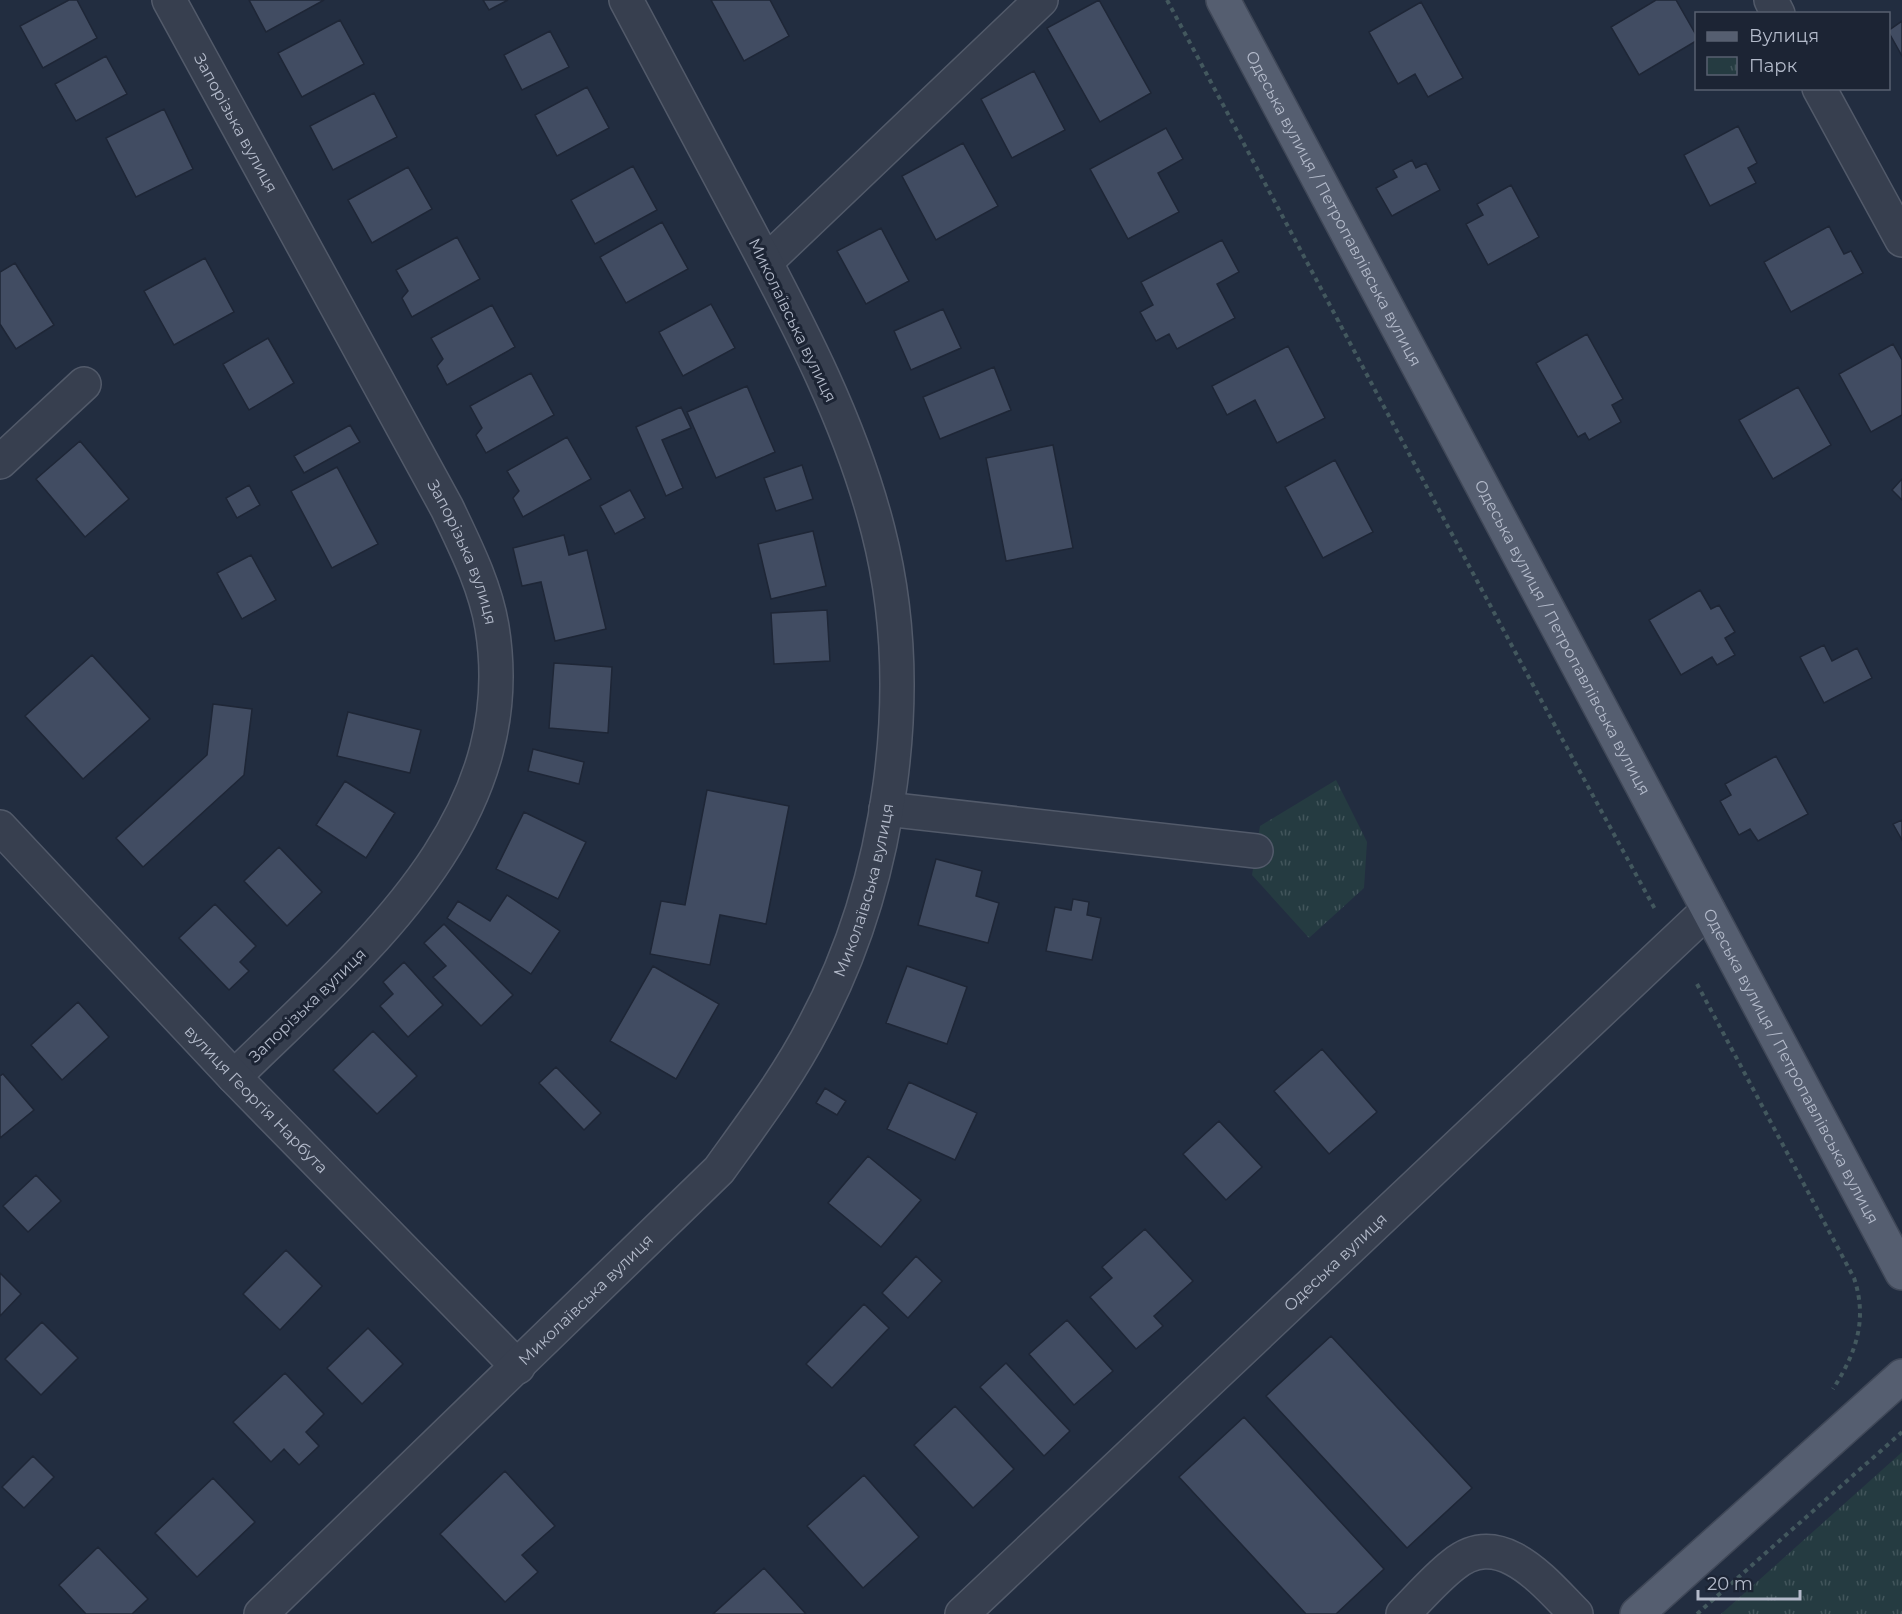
<svg xmlns="http://www.w3.org/2000/svg" width="1902" height="1614" viewBox="0 0 1902 1614" font-family="Montserrat,sans-serif">
	<style>
		.park { fill: url(#park-tufts) }
		.building { fill: #414c62; stroke: #1e2636; stroke-width: 1.5 }
		.lines { fill: none; stroke-linecap: round; stroke-linejoin: round }
		.minor-casing { stroke: #525a6a; stroke-width: 36 }
		.major-casing { stroke: #404858; stroke-width: 36 }
		.path { stroke: #43585e; stroke-width: 4; stroke-dasharray: 4.5 4.5; stroke-linecap: butt }
		.minor { stroke: #373f4f; stroke-width: 33 }
		.major { stroke: #555e70; stroke-width: 33 }
		.labels { text-anchor: middle; stroke-width: 6; stroke-linejoin: round; paint-order: stroke }
		.street-label { font-size: 16px; fill: #b3baca; stroke: #1c2434 }
	</style>
	<defs>
		<pattern id="park-tufts" width="24" height="20" patternUnits="userSpaceOnUse" patternTransform="scale(1.5)"><rect width="24" height="20" fill="#253b41"/><path d="M3 7l-1-3M5 7V3M7 7l1-3M15 17l-1-3M17 17v-4M19 17l1-3" fill="none" stroke="#42555b"/></pattern>
	</defs>
	<rect width="100%" height="100%" fill="#222d40"/>
	<!-- park -->
	<path class="park" d="M 1336,780 L 1367,842 L 1364,888 L 1309,938 L 1252,875 L 1260,826 Z
		M 1902,1452 L 1902,1614 L 1721,1614 L 1901,1453 Z"/>
	<!-- building -->
	<path class="building" d="M 69,0 L 77,0 L 97,38 L 43,68 L 20,26 Z
		M 249,0 L 324,0 L 266,32 Z
		M 483,0 L 508,0 L 489,10 Z
		M 711,0 L 770,0 L 789,36 L 744,61 Z
		M 1099,0 L 1151,93 L 1100,122 L 1047,28 Z
		M 1656,0 L 1676,0 L 1696,35 L 1696,41 L 1639,75 L 1611,27 Z
		M 1421,2 L 1463,78 L 1428,97 L 1415,74 L 1398,84 L 1369,32 Z
		M 340,20 L 364,64 L 302,97 L 278,53 Z
		M 1902,21 L 1902,56 L 1888,31 Z
		M 550,31 L 569,67 L 522,90 L 504,55 Z
		M 106,56 L 127,94 L 76,121 L 55,84 Z
		M 1034,71 L 1065,130 L 1012,158 L 981,99 Z
		M 587,87 L 609,128 L 557,156 L 535,115 Z
		M 374,93 L 397,137 L 333,170 L 310,126 Z
		M 164,109 L 193,169 L 136,197 L 106,138 Z
		M 1738,126 L 1757,163 L 1748,168 L 1756,183 L 1710,206 L 1684,155 Z
		M 1166,128 L 1183,159 L 1158,173 L 1179,212 L 1128,239 L 1090,169 Z
		M 963,143 L 998,206 L 936,240 L 902,176 Z
		M 1412,160 L 1416,168 L 1426,163 L 1440,190 L 1392,216 L 1376,188 L 1397,177 L 1393,170 Z
		M 633,166 L 657,210 L 595,244 L 571,200 Z
		M 408,167 L 432,209 L 372,243 L 348,200 Z
		M 1511,185 L 1539,237 L 1488,265 L 1466,224 L 1483,215 L 1477,204 Z
		M 662,222 L 688,269 L 626,303 L 600,257 Z
		M 1829,226 L 1844,254 L 1851,251 L 1863,273 L 1791,312 L 1764,262 Z
		M 881,228 L 909,281 L 866,304 L 837,251 Z
		M 457,237 L 480,279 L 412,317 L 402,298 L 408,291 L 396,270 Z
		M 1222,240 L 1239,272 L 1217,284 L 1235,318 L 1177,349 L 1169,334 L 1156,341 L 1140,312 L 1153,305 L 1141,282 Z
		M 205,258 L 234,312 L 174,345 L 144,291 Z
		M 15,263 L 54,325 L 16,349 L 0,324 L 0,272 Z
		M 711,304 L 735,348 L 683,376 L 659,332 Z
		M 492,305 L 515,347 L 447,385 L 437,366 L 443,359 L 431,338 Z
		M 943,309 L 961,348 L 911,370 L 894,331 Z
		M 1587,334 L 1623,399 L 1612,405 L 1621,422 L 1589,440 L 1585,433 L 1578,437 L 1536,363 Z
		M 268,338 L 294,383 L 249,410 L 223,364 Z
		M 1893,344 L 1902,360 L 1902,415 L 1871,432 L 1839,374 Z
		M 1288,346 L 1325,418 L 1277,443 L 1255,400 L 1227,415 L 1212,386 Z
		M 994,367 L 1011,410 L 940,439 L 923,397 Z
		M 531,373 L 554,415 L 486,453 L 476,435 L 482,428 L 470,406 Z
		M 747,386 L 775,452 L 716,478 L 687,412 Z
		M 1798,387 L 1831,445 L 1773,479 L 1739,420 Z
		M 681,407 L 691,428 L 662,440 L 683,488 L 666,496 L 636,427 Z
		M 350,425 L 360,442 L 304,473 L 294,456 Z
		M 567,437 L 591,479 L 523,517 L 513,498 L 519,491 L 507,471 Z
		M 80,441 L 129,499 L 85,537 L 36,479 Z
		M 1053,445 L 1073,548 L 1006,561 L 986,458 Z
		M 1335,460 L 1373,532 L 1323,558 L 1285,487 Z
		M 802,465 L 813,499 L 776,511 L 764,478 Z
		M 337,467 L 378,544 L 332,568 L 291,491 Z
		M 1902,479 L 1902,500 L 1892,490 Z
		M 249,485 L 260,505 L 237,518 L 226,498 Z
		M 630,490 L 645,518 L 615,534 L 600,506 Z
		M 813,531 L 826,586 L 771,599 L 758,544 Z
		M 564,535 L 569,555 L 587,550 L 606,629 L 555,641 L 541,582 L 522,586 L 513,548 Z
		M 251,555 L 276,600 L 242,619 L 217,573 Z
		M 1700,590 L 1711,609 L 1719,605 L 1735,632 L 1725,638 L 1735,655 L 1717,665 L 1712,657 L 1681,675 L 1649,620 Z
		M 827,610 L 830,661 L 774,664 L 771,613 Z
		M 1824,645 L 1832,661 L 1857,648 L 1872,678 L 1824,703 L 1800,657 Z
		M 92,655 L 150,719 L 83,779 L 25,716 Z
		M 554,663 L 612,667 L 608,733 L 549,728 Z
		M 213,704 L 252,709 L 244,775 L 143,867 L 116,838 L 207,755 Z
		M 348,712 L 421,730 L 410,773 L 337,756 Z
		M 533,749 L 584,762 L 579,784 L 528,771 Z
		M 1776,756 L 1808,814 L 1758,841 L 1750,829 L 1739,835 L 1720,801 L 1731,795 L 1725,784 Z
		M 345,781 L 395,813 L 366,858 L 316,825 Z
		M 707,790 L 789,806 L 766,924 L 720,915 L 710,965 L 650,954 L 661,901 L 685,905 Z
		M 524,812 L 586,842 L 558,899 L 496,869 Z
		M 1902,820 L 1902,840 L 1893,824 Z
		M 279,847 L 322,892 L 287,926 L 244,881 Z
		M 936,859 L 982,871 L 976,896 L 999,903 L 988,943 L 918,925 Z
		M 507,895 L 560,931 L 531,974 L 447,918 L 458,901 L 490,921 Z
		M 1073,899 L 1089,902 L 1087,915 L 1101,918 L 1092,960 L 1046,951 L 1055,907 L 1071,910 Z
		M 215,904 L 256,946 L 240,962 L 249,971 L 229,990 L 179,938 Z
		M 444,924 L 513,995 L 481,1026 L 433,977 L 446,966 L 424,943 Z
		M 404,962 L 443,1005 L 408,1037 L 380,1006 L 393,994 L 383,982 Z
		M 653,966 L 719,1004 L 676,1079 L 610,1041 Z
		M 907,966 L 967,987 L 947,1044 L 886,1023 Z
		M 78,1002 L 109,1037 L 62,1080 L 31,1045 Z
		M 373,1031 L 417,1076 L 377,1114 L 333,1070 Z
		M 1322,1049 L 1377,1112 L 1329,1154 L 1274,1091 Z
		M 556,1067 L 601,1113 L 584,1130 L 539,1083 Z
		M 3,1074 L 34,1110 L 0,1138 L 0,1076 Z
		M 909,1082 L 977,1113 L 955,1160 L 887,1129 Z
		M 825,1088 L 846,1101 L 837,1115 L 816,1103 Z
		M 1219,1121 L 1262,1167 L 1226,1200 L 1183,1154 Z
		M 868,1156 L 921,1200 L 881,1247 L 828,1203 Z
		M 36,1175 L 61,1201 L 28,1232 L 3,1206 Z
		M 1145,1229 L 1193,1281 L 1154,1316 L 1163,1326 L 1136,1349 L 1090,1297 L 1112,1278 L 1102,1267 Z
		M 286,1250 L 322,1286 L 280,1330 L 243,1294 Z
		M 916,1256 L 942,1281 L 908,1318 L 882,1293 Z
		M 0,1273 L 21,1294 L 0,1316 Z
		M 864,1304 L 889,1328 L 832,1388 L 806,1364 Z
		M 1067,1320 L 1113,1371 L 1074,1405 L 1029,1354 Z
		M 42,1322 L 78,1358 L 41,1395 L 5,1359 Z
		M 368,1328 L 403,1364 L 362,1404 L 327,1368 Z
		M 1331,1336 L 1472,1488 L 1407,1548 L 1266,1396 Z
		M 1006,1363 L 1070,1431 L 1044,1456 L 980,1387 Z
		M 285,1373 L 324,1414 L 306,1432 L 319,1446 L 299,1465 L 284,1449 L 271,1462 L 233,1422 Z
		M 955,1406 L 1014,1469 L 973,1508 L 914,1445 Z
		M 1244,1417 L 1384,1569 L 1336,1614 L 1306,1614 L 1179,1477 Z
		M 33,1456 L 54,1477 L 24,1508 L 2,1487 Z
		M 505,1471 L 555,1526 L 522,1555 L 538,1572 L 505,1602 L 440,1534 Z
		M 864,1475 L 919,1537 L 863,1588 L 807,1526 Z
		M 213,1478 L 255,1522 L 197,1577 L 155,1533 Z
		M 98,1547 L 148,1599 L 132,1614 L 86,1614 L 59,1585 Z
		M 764,1568 L 806,1614 L 713,1614 Z"/>
	<g class="lines">
		<defs>
			<g id="minor">
				<path id="s1" d="M 169,0 L 447,508 C 465,546 485,585 492,627 C 524,824 359,954 234,1077"/>
				<path d="M 1771,0 L 1778,14"/>
				<path d="M 1819,88 L 1902,240"/>
				<path d="M 766,262 L 1041,0"/>
				<path d="M 0,462 L 84,384"/>
				<path d="M 886,809 L 1256,851"/>
				<path id="s2" d="M 0,827 L 234,1077 L 518,1367"/>
				<path id="s3" d="M 261,1614 L 719,1170 C 752,1124 788,1077 814,1026 C 891,882 919,689 878,530 C 851,424 800,327 749,231 C 708,154 667,77 626,0"/>
				<path id="s4" d="M 962,1614 L 1708,910"/>
				<path d="M 1403,1614 C 1419,1598 1435,1579 1453,1565 C 1501,1526 1545,1583 1576,1614"/>
			</g>
			<g id="major">
				<path id="s5" d="M 1223,0 L 1902,1273"/>
				<path d="M 1637,1614 L 1902,1376"/>
			</g>
		</defs>
		<!-- minor casing -->
		<use href="#minor" class="minor-casing"/>
		<!-- major casing -->
		<use href="#major" class="major-casing"/>
		<!-- path -->
		<path class="path" d="M 1167,0 C 1330,304 1490,609 1656,911
			M 1697,984 L 1854,1278 C 1868,1320 1856,1353 1833,1389
			M 1697,1614 L 1902,1432"/>
		<!-- minor -->
		<use href="#minor" class="minor"/>
		<!-- major -->
		<use href="#major" class="major"/>
	</g>
	<g class="labels">
		<!-- street labels -->
		<g class="street-label">
			<text dy="6" stroke="none"><textPath href="#s1" startOffset="140">Запорізька вулиця</textPath></text>
			<text dy="6" stroke="none"><textPath href="#s5" startOffset="236">Одеська вулиця / Петропавлівська вулиця</textPath></text>
			<text transform="translate(793 320) rotate(64)" y="6">Миколаївська вулиця</text>
			<text dy="6" stroke="none"><textPath href="#s1" startOffset="626">Запорізька вулиця</textPath></text>
			<text dy="6" stroke="none"><textPath href="#s5" startOffset="722">Одеська вулиця / Петропавлівська вулиця</textPath></text>
			<text dy="6" stroke="none"><textPath href="#s3" startOffset="956">Миколаївська вулиця</textPath></text>
			<text transform="translate(307 1005) rotate(-44)" y="6">Запорізька вулиця</text>
			<text dy="6" stroke="none"><textPath href="#s5" startOffset="1208">Одеська вулиця / Петропавлівська вулиця</textPath></text>
			<text dy="6" stroke="none"><textPath href="#s2" startOffset="374">вулиця Георгія Нарбута</textPath></text>
			<text dy="6" stroke="none"><textPath href="#s4" startOffset="513">Одеська вулиця</textPath></text>
			<text dy="6" stroke="none"><textPath href="#s3" startOffset="452">Миколаївська вулиця</textPath></text>
		</g>
	</g>
	<!-- legend -->
	<rect x="1695" y="12" width="195" height="78" fill="#1c2434" stroke="#586070" stroke-width="1.5"/>
	<rect x="1707" y="32" width="30" height="9" fill="#555e70" stroke="#586070" stroke-width="1.5"/>
	<text x="1749" y="42" font-size="18" fill="#b3baca">Вулиця</text>
	<rect x="1707" y="57" width="30" height="18" fill="url(#park-tufts)" stroke="#586070" stroke-width="1.5"/>
	<text x="1749" y="72" font-size="18" fill="#b3baca">Парк</text>
	<!-- scale -->
	<path d="M1698 1590v9h102v-9" fill="none" stroke="#b3baca" stroke-width="3"/>
	<text x="1707" y="1590" font-size="18" fill="#b3baca" stroke="#1c2434" stroke-width="4.5" paint-order="stroke">20 m</text>
</svg>
